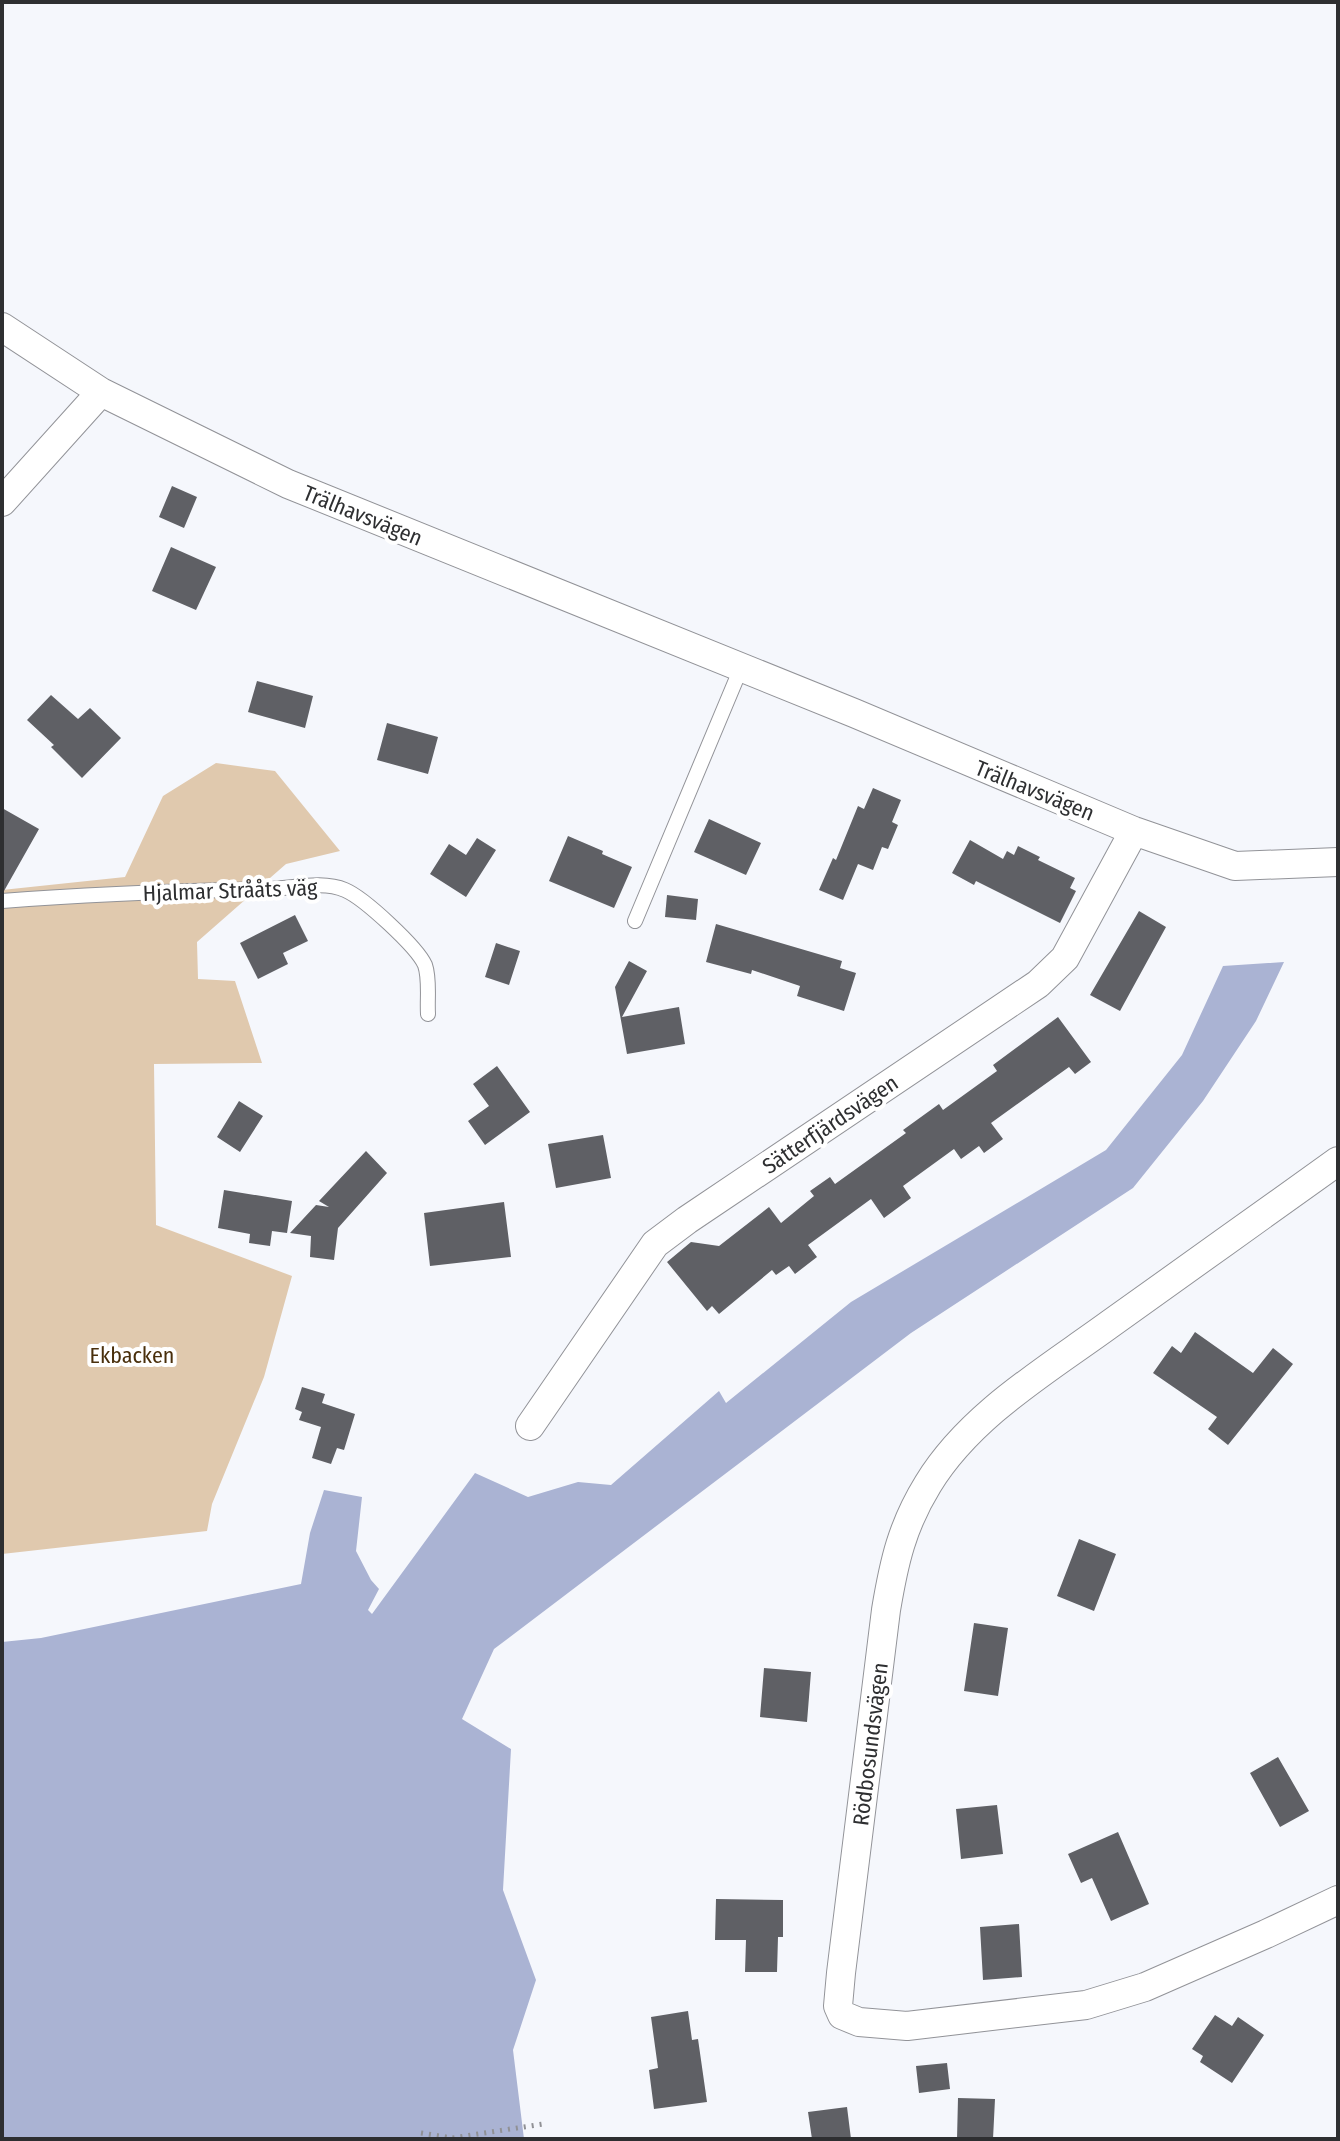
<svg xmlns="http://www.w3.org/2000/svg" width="1340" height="2141" viewBox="0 0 1340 2141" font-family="'Fira Sans Condensed',sans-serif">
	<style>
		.green { fill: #e0c9ae }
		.water { fill: #aab3d3 }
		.building { fill: #5f6065 }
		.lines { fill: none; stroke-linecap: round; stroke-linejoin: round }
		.lane-casing { stroke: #929398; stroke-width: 16 }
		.street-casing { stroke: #929398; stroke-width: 30 }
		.path { stroke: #909195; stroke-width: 5; stroke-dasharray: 2 6; stroke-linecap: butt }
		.lane { stroke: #fff; stroke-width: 14 }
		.street { stroke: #fff; stroke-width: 28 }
		.labels { text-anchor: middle; stroke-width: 8; stroke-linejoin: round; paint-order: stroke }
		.street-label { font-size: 22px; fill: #2e2f31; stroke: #fff }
		.park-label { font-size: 22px; fill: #492f0c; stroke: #fff }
	</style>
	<rect width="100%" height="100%" fill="#f5f7fc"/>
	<!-- green -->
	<path class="green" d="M 216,763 L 275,771 L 340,851 L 286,864 L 197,942 L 198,979 L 235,981 L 262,1063 L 154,1064 L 156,1225 L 292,1276 L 264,1377 L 212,1504 L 207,1531 L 2,1554 L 2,890 L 125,877 L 163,796 Z"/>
	<!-- water -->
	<path class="water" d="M 1284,962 L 1256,1021 L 1203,1101 L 1133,1188 L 911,1333 L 494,1649 L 462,1719 L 511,1749 L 503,1890 L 536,1980 L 513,2050 L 524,2139 L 2,2139 L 2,1642 L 41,1638 L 301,1584 L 310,1533 L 324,1490 L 362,1497 L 356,1551 L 371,1580 L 379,1589 L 368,1610 L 372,1614 L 475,1473 L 528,1497 L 578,1482 L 611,1485 L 719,1391 L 726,1403 L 851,1302 L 1106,1150 L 1182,1055 L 1223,966 Z"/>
	<!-- building -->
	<path class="building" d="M 172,486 L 197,497 L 184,528 L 159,517 Z
		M 171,547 L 216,567 L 196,610 L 152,591 Z
		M 257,681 L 313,696 L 305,728 L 248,712 Z
		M 51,695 L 78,719 L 90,708 L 121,738 L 82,778 L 51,747 L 54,745 L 27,720 Z
		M 387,723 L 438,737 L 428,774 L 377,760 Z
		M 873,788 L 901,800 L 892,822 L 898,825 L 888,849 L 882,847 L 873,870 L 858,864 L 843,900 L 819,890 L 833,858 L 836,860 L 858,806 L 864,809 Z
		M 2,808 L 39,829 L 4,891 L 2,891 Z
		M 709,819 L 761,843 L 746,875 L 694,852 Z
		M 568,836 L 603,851 L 602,854 L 632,867 L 614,908 L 549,881 Z
		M 477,838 L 496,850 L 466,897 L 430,874 L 449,844 L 466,855 Z
		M 970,840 L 1003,859 L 1007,851 L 1014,855 L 1018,846 L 1040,857 L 1038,860 L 1075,878 L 1070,888 L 1076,891 L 1060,923 L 976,881 L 974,885 L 952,873 Z
		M 667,895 L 698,899 L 696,920 L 665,917 Z
		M 1139,911 L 1166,927 L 1120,1011 L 1090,995 Z
		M 295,915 L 308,941 L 283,953 L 288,964 L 258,979 L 240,943 Z
		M 716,924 L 842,961 L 840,968 L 856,973 L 844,1011 L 797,996 L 800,986 L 752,970 L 751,974 L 706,962 Z
		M 496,943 L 520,951 L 509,985 L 485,977 Z
		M 629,961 L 647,971 L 622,1017 L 679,1007 L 685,1044 L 627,1054 L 615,987 Z
		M 1058,1017 L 1091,1062 L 1075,1074 L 1069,1067 L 991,1123 L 1003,1139 L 984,1153 L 979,1146 L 961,1159 L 954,1149 L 903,1186 L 911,1198 L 884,1218 L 871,1199 L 808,1245 L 817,1257 L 795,1274 L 789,1266 L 776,1275 L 772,1270 L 719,1314 L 712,1306 L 707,1311 L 667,1262 L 691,1242 L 719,1246 L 769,1207 L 781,1223 L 814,1196 L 810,1191 L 830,1177 L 835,1184 L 906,1133 L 903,1130 L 939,1104 L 943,1110 L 997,1071 L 993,1065 Z
		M 497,1066 L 530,1112 L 485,1145 L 468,1121 L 489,1106 L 473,1084 Z
		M 239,1101 L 263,1116 L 240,1152 L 217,1137 Z
		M 603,1135 L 611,1178 L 556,1188 L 548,1144 Z
		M 366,1151 L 387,1173 L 338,1228 L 334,1260 L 310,1257 L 311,1236 L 290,1233 L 316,1205 L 329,1207 L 319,1201 Z
		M 224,1190 L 292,1201 L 287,1233 L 272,1231 L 270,1246 L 249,1243 L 250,1234 L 218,1228 Z
		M 504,1202 L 511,1257 L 430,1266 L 424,1213 Z
		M 1195,1332 L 1253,1373 L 1273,1348 L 1293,1364 L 1228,1445 L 1208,1429 L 1217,1417 L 1153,1373 L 1172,1346 L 1181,1353 Z
		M 302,1387 L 325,1394 L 322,1403 L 355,1414 L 344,1450 L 337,1448 L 331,1464 L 312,1458 L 321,1427 L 299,1420 L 302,1412 L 295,1409 Z
		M 1079,1539 L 1116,1554 L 1094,1611 L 1057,1596 Z
		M 974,1623 L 1008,1628 L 998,1696 L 964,1691 Z
		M 764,1668 L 811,1672 L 807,1722 L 760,1717 Z
		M 1278,1757 L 1309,1811 L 1280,1827 L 1250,1773 Z
		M 997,1805 L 1003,1854 L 961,1859 L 956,1809 Z
		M 1118,1832 L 1149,1904 L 1111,1921 L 1092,1878 L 1081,1883 L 1068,1854 Z
		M 716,1899 L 783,1900 L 783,1937 L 778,1937 L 777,1972 L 745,1972 L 746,1940 L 715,1940 Z
		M 1019,1924 L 1022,1977 L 983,1980 L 980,1927 Z
		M 688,2011 L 692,2040 L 698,2039 L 707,2102 L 654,2109 L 649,2070 L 658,2068 L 651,2017 Z
		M 1215,2015 L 1232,2026 L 1238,2017 L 1264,2035 L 1232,2083 L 1200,2062 L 1203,2056 L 1192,2049 Z
		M 947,2063 L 950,2089 L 919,2093 L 916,2066 Z
		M 958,2098 L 995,2099 L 993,2139 L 957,2139 Z
		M 847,2107 L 851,2139 L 812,2139 L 808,2112 Z"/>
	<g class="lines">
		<defs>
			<path id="lane" d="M 2,901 C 90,894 178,891 266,889 C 291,889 322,880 345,890 C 364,898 417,947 425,965 C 430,979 427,999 428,1014
				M 635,921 L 741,668"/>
			<path id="street" d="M 2,327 L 101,392 L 288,484 L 854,713 L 1134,831 L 1235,866 L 1338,862
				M 2,502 L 101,392
				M 1338,1161 C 1262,1215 1186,1270 1110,1324 C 1047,1370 970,1415 928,1484 C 902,1526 894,1562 886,1610 L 841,1973 L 838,2006 L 842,2015 L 859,2022 L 907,2026 L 1086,2005 L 1145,1987 L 1266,1934 L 1338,1900
				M 530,1426 L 655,1244 L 687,1220 L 1038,984 L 1065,958 L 1134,831"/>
		</defs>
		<!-- lane casing -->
		<use href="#lane" class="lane-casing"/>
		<!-- street casing -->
		<use href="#street" class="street-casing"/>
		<!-- path -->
		<path class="path" d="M 421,2133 L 452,2138 L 543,2124"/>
		<!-- lane -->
		<use href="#lane" class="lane"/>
		<!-- street -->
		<use href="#street" class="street"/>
	</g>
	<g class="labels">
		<!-- street labels -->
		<g class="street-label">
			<text transform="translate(363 515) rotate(22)" y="8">Trälhavsvägen</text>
			<text transform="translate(1035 790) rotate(22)" y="8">Trälhavsvägen</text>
			<text transform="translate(230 890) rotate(-2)" y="8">Hjalmar Strååts väg</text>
			<text transform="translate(830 1124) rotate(-34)" y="8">Sätterfjärdsvägen</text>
			<text transform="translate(870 1744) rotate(-83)" y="8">Rödbosundsvägen</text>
		</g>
		<!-- park labels -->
		<g class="park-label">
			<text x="132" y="1363">Ekbacken</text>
		</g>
	</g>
	<!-- border -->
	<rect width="1340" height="2141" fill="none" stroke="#2e2f31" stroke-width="8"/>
</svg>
